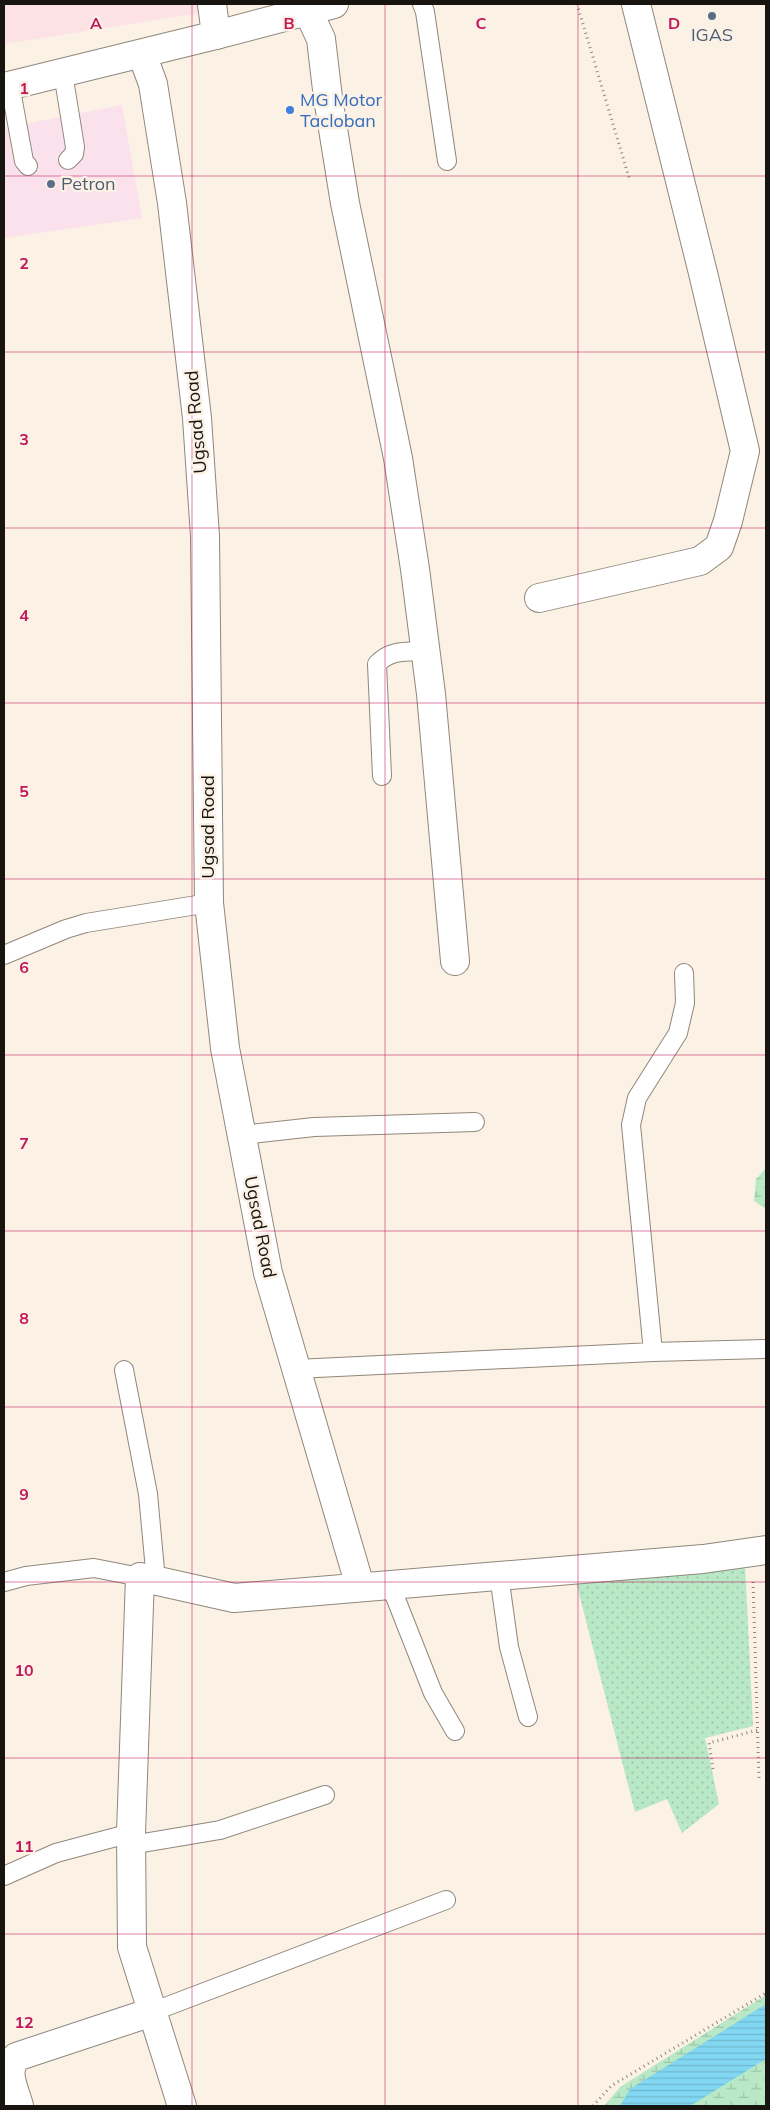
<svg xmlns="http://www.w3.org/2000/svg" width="770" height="2110" viewBox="0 0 770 2110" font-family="Mulish,sans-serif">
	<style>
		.commercial { fill: #fae1ec }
		.medical { fill: #fce1e5 }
		.grass { fill: url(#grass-dots) }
		.wetland { fill: url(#wetland-marsh) }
		.water { fill: url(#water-rules) }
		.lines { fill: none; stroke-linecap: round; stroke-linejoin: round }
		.lane-casing { stroke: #90877c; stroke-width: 20 }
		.street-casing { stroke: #90877c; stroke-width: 30 }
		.primary-casing { stroke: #90877c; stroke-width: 30 }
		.path { stroke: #8d877f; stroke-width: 3; stroke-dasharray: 1 4; stroke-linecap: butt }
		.lane { stroke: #fff; stroke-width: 18 }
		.street { stroke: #fff; stroke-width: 28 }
		.primary { stroke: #fff; stroke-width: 28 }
		.grid { fill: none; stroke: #c2185b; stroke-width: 1; stroke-opacity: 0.55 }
		.service-dot { fill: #5c6f8a; stroke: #fbf1e5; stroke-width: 2 }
		.shop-dot { fill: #3f7fe0; stroke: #fbf1e5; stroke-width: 2 }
		.labels { text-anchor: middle; stroke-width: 5; stroke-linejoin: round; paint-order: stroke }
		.service-label { font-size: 18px; fill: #4e5e75; stroke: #fbf1e5 }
		.shop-label { font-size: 18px; fill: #366cbe; stroke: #fbf1e5; text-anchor: start }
		.street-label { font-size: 18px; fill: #181511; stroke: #fbf1e5 }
		.grid-label { font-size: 16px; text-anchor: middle; font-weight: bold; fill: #c2185b; stroke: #fbf1e5; stroke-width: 5; stroke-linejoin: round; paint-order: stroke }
	</style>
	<defs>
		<pattern id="grass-dots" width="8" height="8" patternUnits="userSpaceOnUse" patternTransform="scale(1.25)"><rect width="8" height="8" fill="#b8e8c6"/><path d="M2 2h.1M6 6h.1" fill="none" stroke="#9dc6a9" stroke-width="1.8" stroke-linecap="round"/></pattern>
		<pattern id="wetland-marsh" width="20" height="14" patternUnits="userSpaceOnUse" patternTransform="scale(1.25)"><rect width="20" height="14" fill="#b8e8c6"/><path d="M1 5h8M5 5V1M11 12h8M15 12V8" fill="none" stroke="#9dc6a9"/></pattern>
		<pattern id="water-rules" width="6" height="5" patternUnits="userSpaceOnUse" patternTransform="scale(1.25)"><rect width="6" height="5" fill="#82d7f2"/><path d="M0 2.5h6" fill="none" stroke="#70b8ce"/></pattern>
	</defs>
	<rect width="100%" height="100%" fill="#fbf1e5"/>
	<!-- commercial -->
	<path class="commercial" d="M 122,105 L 142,218 L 4,238 L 4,128 Z"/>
	<!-- medical -->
	<path class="medical" d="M 4,4 L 204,4 L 206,12 L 4,44 Z"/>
	<!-- grass -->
	<path class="grass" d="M 745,1564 L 753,1726 L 705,1738 L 719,1804 L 682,1833 L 667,1799 L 635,1812 L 576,1582 Z"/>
	<!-- wetland -->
	<path class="wetland" d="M 766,1168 L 766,1209 L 754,1201 L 756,1179 Z
		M 766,1995 L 766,2106 L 604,2106 L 620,2087 Z"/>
	<!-- water -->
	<path class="water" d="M 766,2004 L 766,2059 L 690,2106 L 620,2106 L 630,2089 Z"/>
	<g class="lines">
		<defs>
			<path id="lane" d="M 422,4 L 425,12 L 447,161
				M 63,73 L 75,147 L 74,154 L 68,160
				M 10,85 L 24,161 L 28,166
				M 382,776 L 377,664 C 391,649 407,652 426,651
				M 4,955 L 66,929 L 86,923 L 209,903
				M 242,1135 L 314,1127 L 475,1122
				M 653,1352 L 631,1125 L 637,1098 L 678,1033 L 685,1003 L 684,973
				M 296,1369 L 653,1352 L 766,1349
				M 124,1370 L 148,1494 L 156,1581
				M 499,1575 L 509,1647 L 528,1717
				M 4,1582 L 26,1576 L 94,1568 L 140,1577
				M 390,1584 L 433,1693 L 455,1731
				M 131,1845 L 220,1830 L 325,1795
				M 4,1876 L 56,1853 L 131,1833
				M 152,2012 L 446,1900"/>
			<path id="street" d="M 212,4 L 216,35
				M 308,11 L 321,39 L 328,98 L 345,203 L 398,458 L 415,569 L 431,694 L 455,961
				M 142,54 L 153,84 L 172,203 L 197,418 L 205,536 L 209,903 L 225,1048 L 268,1273 L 360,1586
				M 539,598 L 700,561 L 719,547 L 728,521 L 745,451 L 703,273 L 636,4
				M 19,2106 C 15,2090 4,2072 16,2057 L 152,2012
				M 182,2106 L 132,1947 L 131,1833 L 140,1577 L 234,1598 L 703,1559 L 766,1550"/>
			<path id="primary" d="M 4,87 L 216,35 L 334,4"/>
		</defs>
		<!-- lane casing -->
		<use href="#lane" class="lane-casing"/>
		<!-- street casing -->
		<use href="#street" class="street-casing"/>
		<!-- primary casing -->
		<use href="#primary" class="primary-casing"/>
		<!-- path -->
		<path class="path" d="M 577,4 L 630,181
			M 753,1582 L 759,1779
			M 713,1769 L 709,1743 L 758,1730
			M 593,2106 L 611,2086 L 766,1993"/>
		<!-- lane -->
		<use href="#lane" class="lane"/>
		<!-- street -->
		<use href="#street" class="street"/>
		<!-- primary -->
		<use href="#primary" class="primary"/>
	</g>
	<!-- grid -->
	<path class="grid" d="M 192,4 L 192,2106M 385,4 L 385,2106M 578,4 L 578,2106M 4,176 L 766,176M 4,352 L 766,352M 4,528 L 766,528M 4,703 L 766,703M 4,879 L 766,879M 4,1055 L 766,1055M 4,1231 L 766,1231M 4,1407 L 766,1407M 4,1582 L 766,1582M 4,1758 L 766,1758M 4,1934 L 766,1934"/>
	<!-- markers -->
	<g class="service-dot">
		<circle cx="712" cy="16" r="5"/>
		<circle cx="51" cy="184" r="5"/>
	</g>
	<circle class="shop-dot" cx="290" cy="110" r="5"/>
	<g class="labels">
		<!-- service labels -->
		<g class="service-label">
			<text x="712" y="41">IGAS</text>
			<text x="61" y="190" text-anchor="start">Petron</text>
		</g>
		<!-- shop labels -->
		<g class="shop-label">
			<text x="300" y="106">MG Motor<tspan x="300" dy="21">Tacloban</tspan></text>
		</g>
		<!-- street labels -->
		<g class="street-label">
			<text transform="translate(196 422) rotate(-95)" y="6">Ugsad Road</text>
			<text transform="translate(208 827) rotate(-90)" y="6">Ugsad Road</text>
			<text transform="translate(260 1227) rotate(79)" y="6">Ugsad Road</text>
		</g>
	</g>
	<g class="grid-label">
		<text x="96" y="29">A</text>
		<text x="289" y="29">B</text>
		<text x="481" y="29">C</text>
		<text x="674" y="29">D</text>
		<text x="24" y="94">1</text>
		<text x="24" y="269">2</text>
		<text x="24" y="445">3</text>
		<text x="24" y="621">4</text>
		<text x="24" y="797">5</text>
		<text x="24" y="973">6</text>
		<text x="24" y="1149">7</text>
		<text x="24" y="1324">8</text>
		<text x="24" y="1500">9</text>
		<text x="24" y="1676">10</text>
		<text x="24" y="1852">11</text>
		<text x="24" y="2028">12</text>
	</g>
	<!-- border -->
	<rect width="770" height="2110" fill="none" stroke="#181511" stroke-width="10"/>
</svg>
